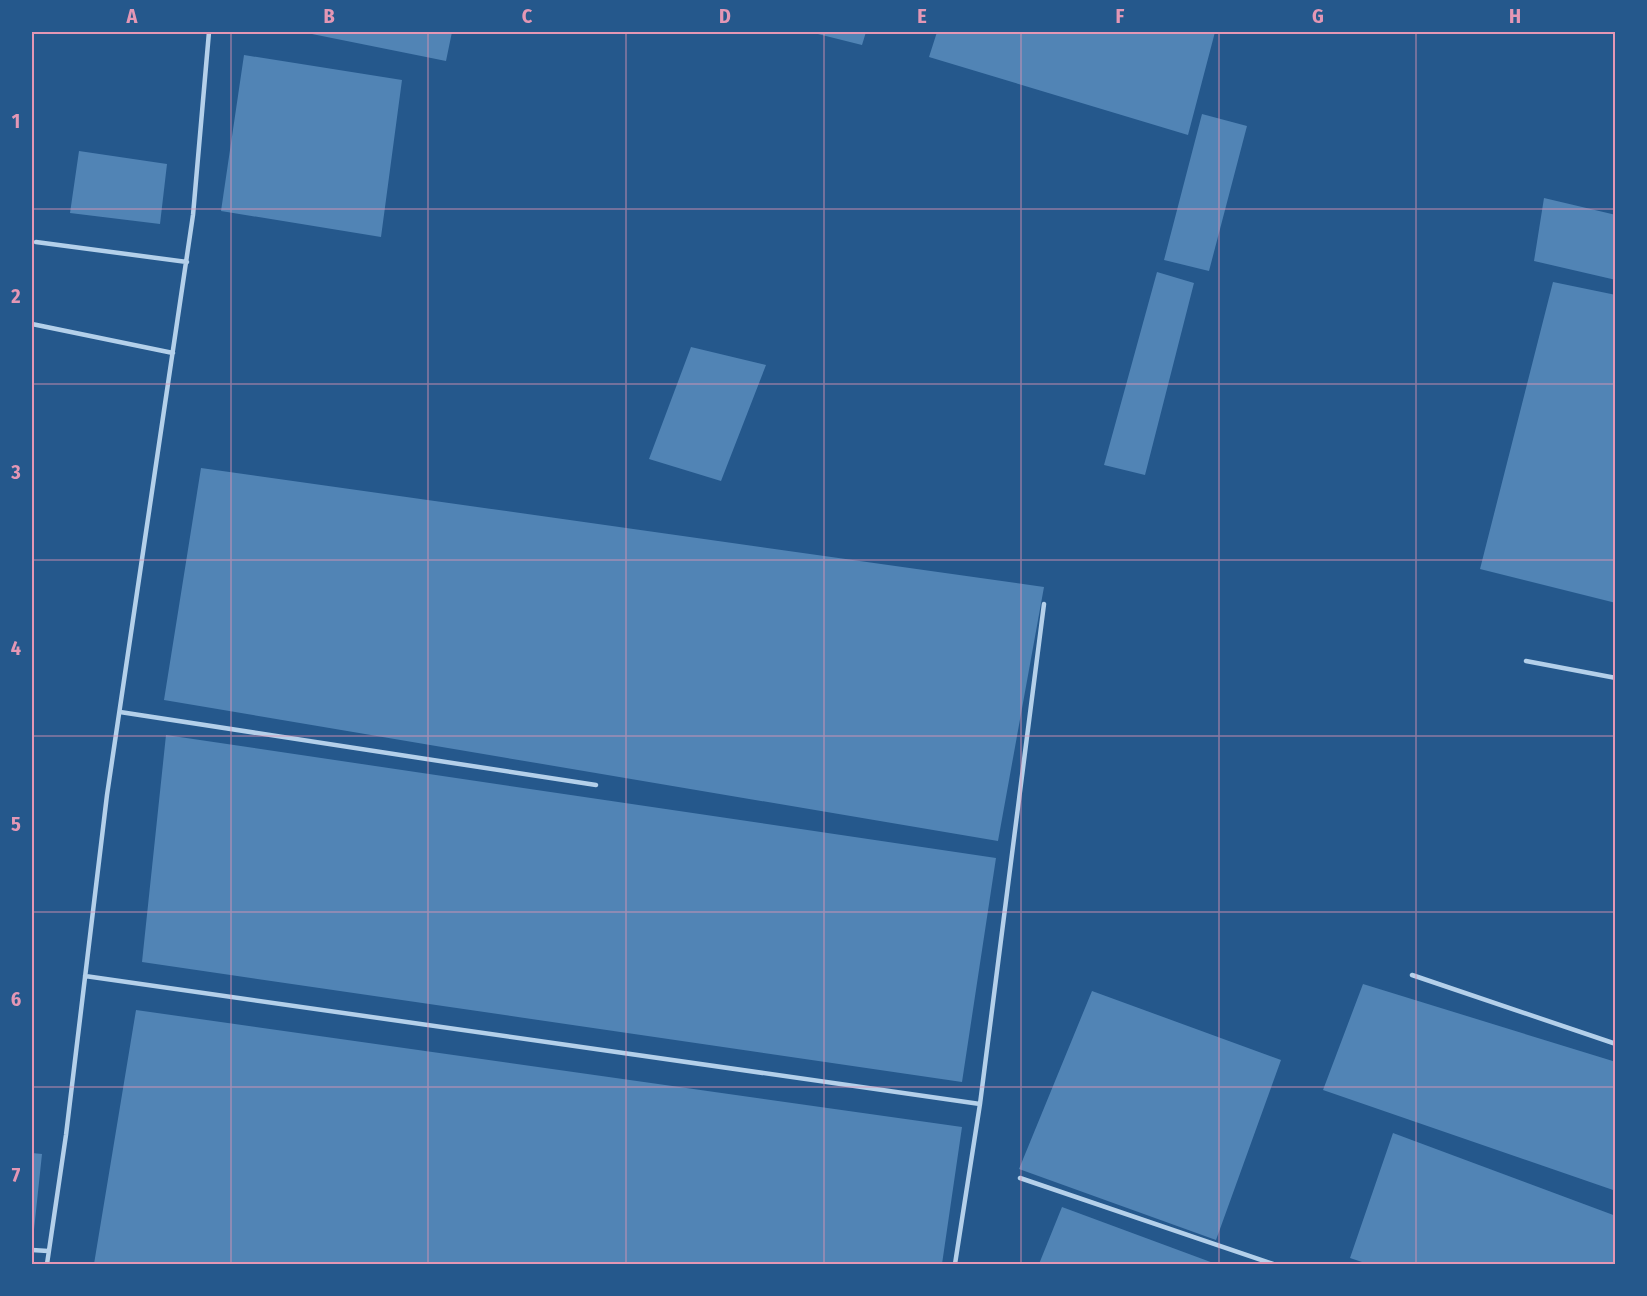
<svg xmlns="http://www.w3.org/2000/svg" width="1647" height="1296" viewBox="0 0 1647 1296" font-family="'Fira Sans Condensed',sans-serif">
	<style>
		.building { fill: #5184b5 }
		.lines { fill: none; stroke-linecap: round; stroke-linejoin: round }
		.service { stroke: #b4d0ea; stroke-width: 4.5 }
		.grid { fill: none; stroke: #e497b5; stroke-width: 1.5; stroke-opacity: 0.55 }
		.neatline { fill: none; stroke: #e497b5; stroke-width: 2 }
		.grid-label { font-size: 20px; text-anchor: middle; font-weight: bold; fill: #e497b5 }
	</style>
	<rect width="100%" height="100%" fill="#25588c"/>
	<!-- building -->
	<path class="building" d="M 312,32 L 452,32 L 446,61 L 312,34 Z
		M 810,32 L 866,32 L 862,45 Z
		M 937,32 L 1215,32 L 1188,135 L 929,57 Z
		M 244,55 L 402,80 L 381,237 L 221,211 Z
		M 1202,114 L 1247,126 L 1209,271 L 1164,260 Z
		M 79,151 L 167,164 L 160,224 L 70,213 Z
		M 1544,198 L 1616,215 L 1616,280 L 1534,261 Z
		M 1157,272 L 1194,283 L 1145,475 L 1104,465 Z
		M 1553,282 L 1616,295 L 1616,603 L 1480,569 Z
		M 691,347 L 766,365 L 721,481 L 649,459 Z
		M 201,468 L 1044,587 L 998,841 L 164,700 Z
		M 166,735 L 996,858 L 962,1082 L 142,962 Z
		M 1363,984 L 1616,1062 L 1616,1191 L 1323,1090 Z
		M 1092,991 L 1281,1060 L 1216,1240 L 1019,1169 Z
		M 136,1010 L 962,1127 L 942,1264 L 94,1264 Z
		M 1393,1133 L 1616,1216 L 1616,1264 L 1368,1264 L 1350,1258 Z
		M 32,1153 L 42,1154 L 33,1239 L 32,1239 Z
		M 1062,1207 L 1216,1264 L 1039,1264 Z"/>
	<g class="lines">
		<!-- service -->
		<path class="service" d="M 36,242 L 187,262
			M 32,324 L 173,353
			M 1526,661 L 1616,678
			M 120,712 L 596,785
			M 1412,975 L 1616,1044
			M 85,976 L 980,1104
			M 1020,1178 L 1273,1264
			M 32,1250 L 48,1251
			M 47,1264 L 66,1135 L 107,795 L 193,215 L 209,32
			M 955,1264 L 980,1104 L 1044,604"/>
	</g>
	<!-- grid -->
	<path class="grid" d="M 231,32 L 231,1264M 428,32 L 428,1264M 626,32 L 626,1264M 824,32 L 824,1264M 1021,32 L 1021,1264M 1219,32 L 1219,1264M 1416,32 L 1416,1264M 32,209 L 1616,209M 32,384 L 1616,384M 32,560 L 1616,560M 32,736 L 1616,736M 32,912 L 1616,912M 32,1087 L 1616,1087"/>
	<!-- border -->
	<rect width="1647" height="1296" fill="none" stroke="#25588c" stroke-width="66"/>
	<rect x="33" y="33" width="1581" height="1230" class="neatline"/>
	<g class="grid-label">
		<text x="132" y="23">A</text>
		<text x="329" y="23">B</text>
		<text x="527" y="23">C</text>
		<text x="725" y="23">D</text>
		<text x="922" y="23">E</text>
		<text x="1120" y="23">F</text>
		<text x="1318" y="23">G</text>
		<text x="1515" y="23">H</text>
		<text x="16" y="128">1</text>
		<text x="16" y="303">2</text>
		<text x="16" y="479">3</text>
		<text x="16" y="655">4</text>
		<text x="16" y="831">5</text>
		<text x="16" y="1006">6</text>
		<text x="16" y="1182">7</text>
	</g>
</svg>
